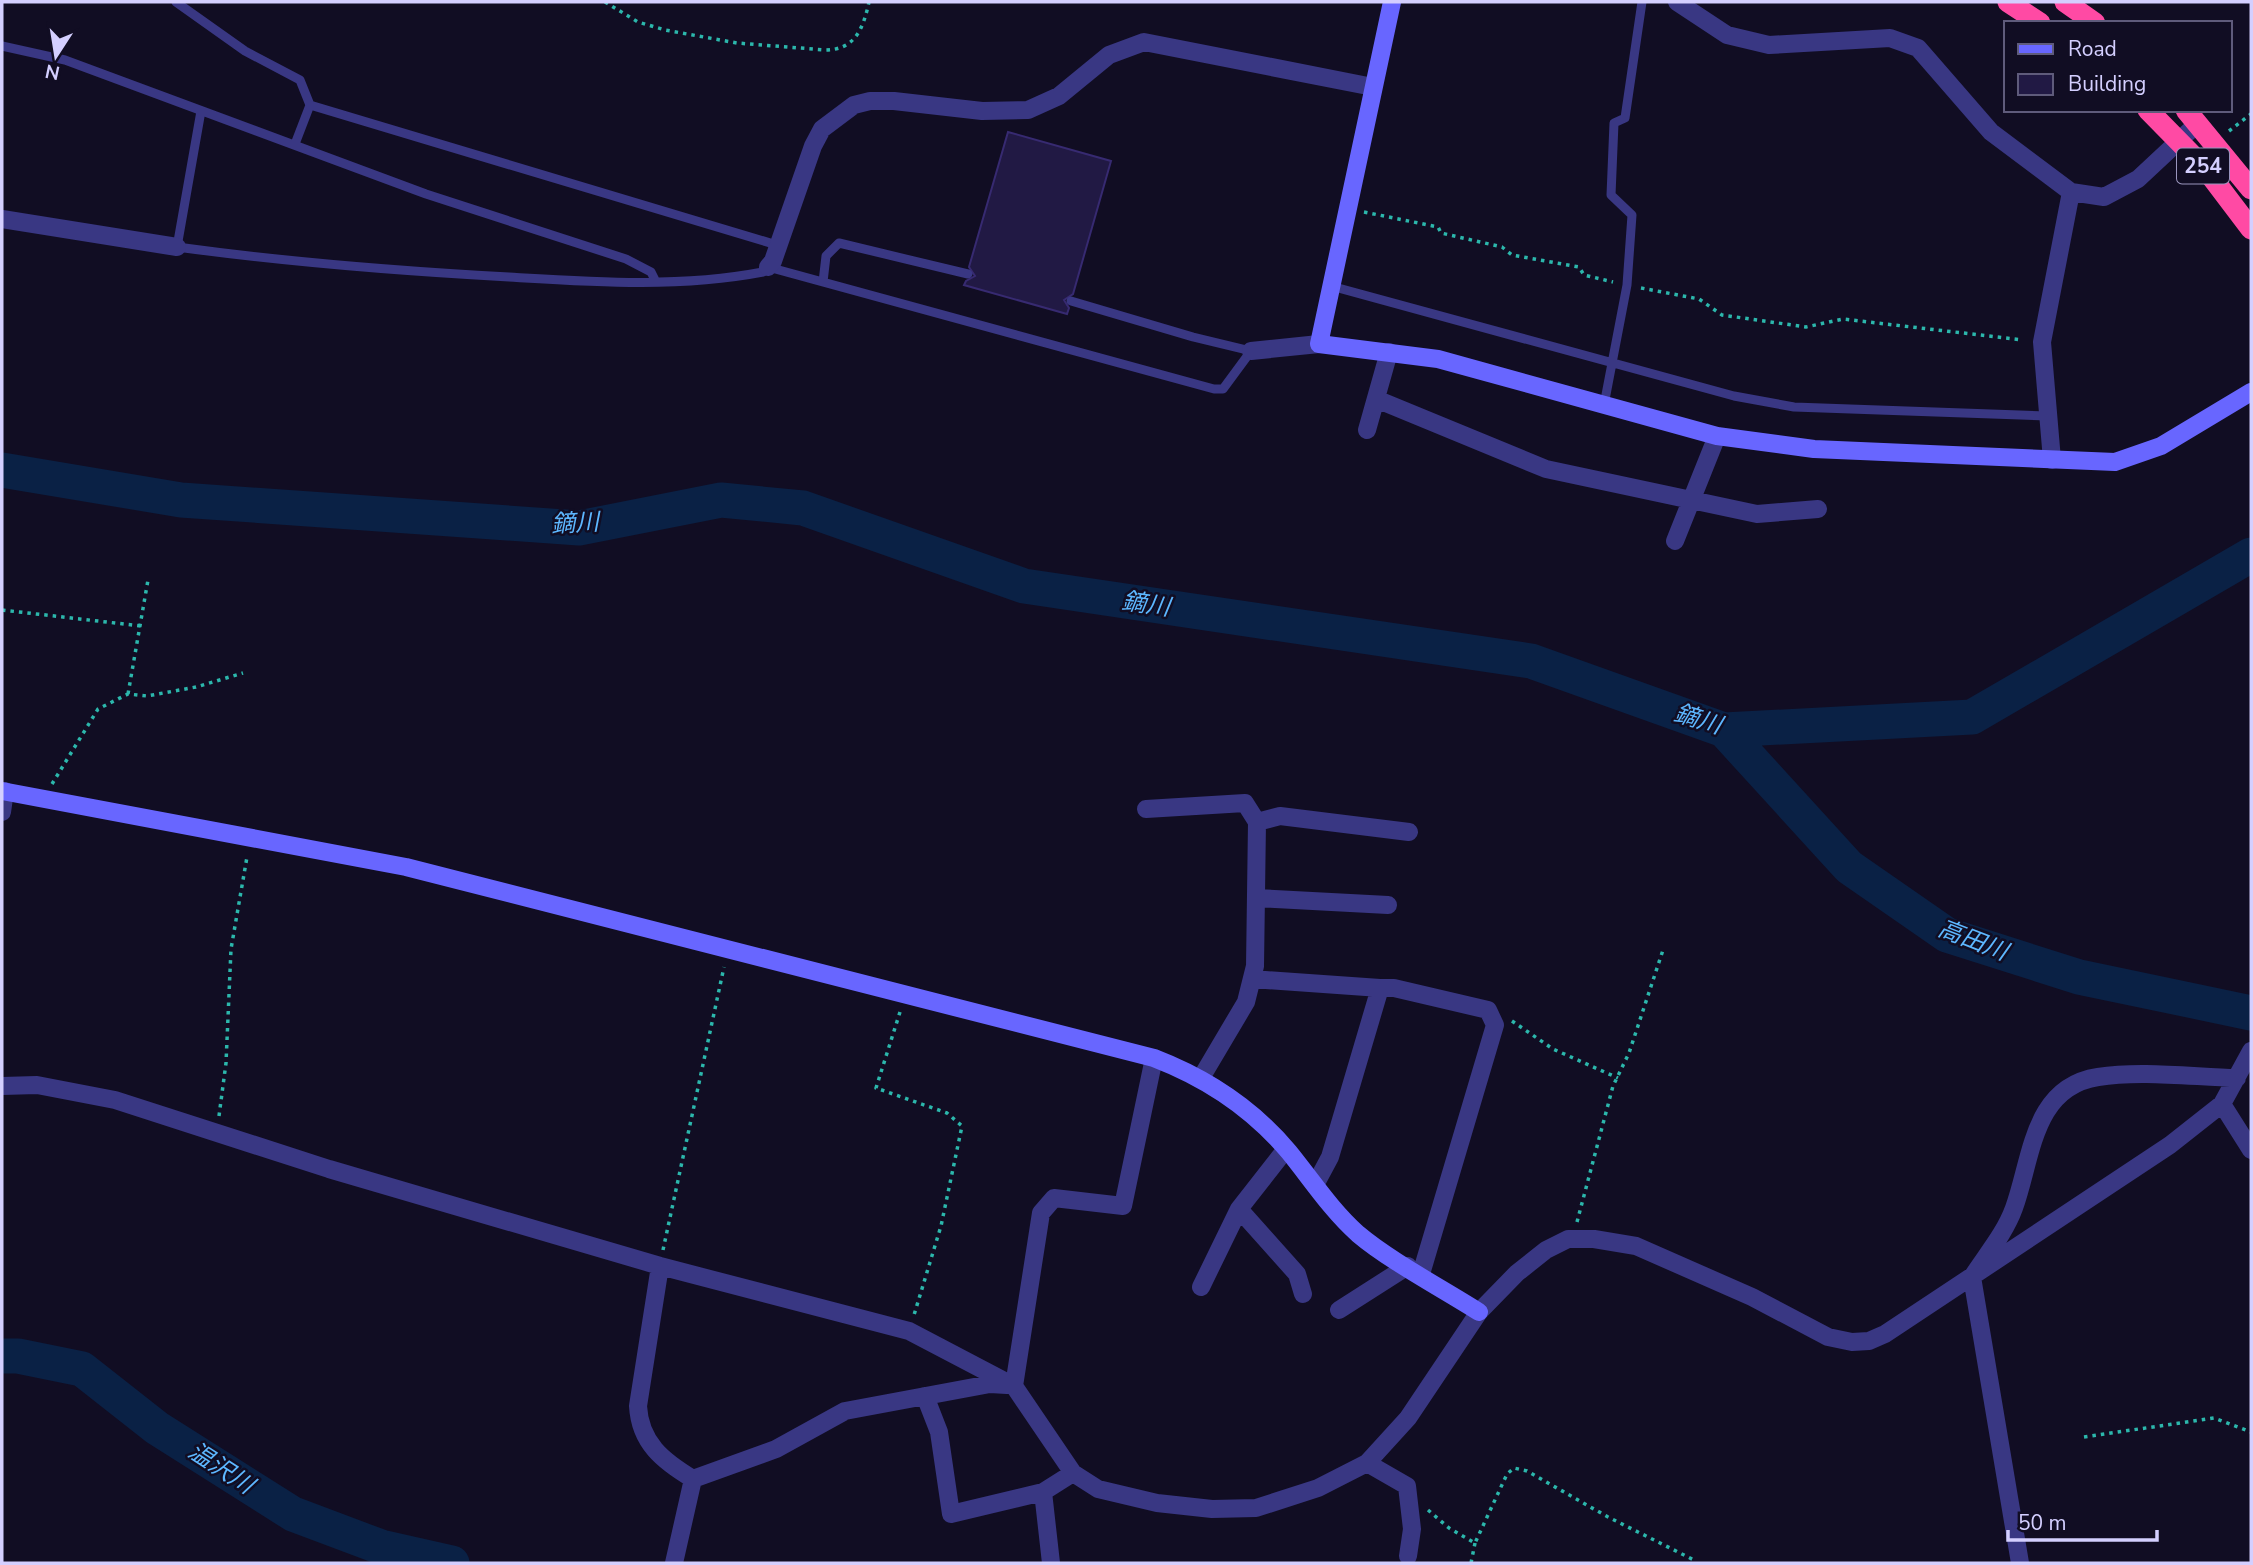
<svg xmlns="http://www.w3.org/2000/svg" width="2253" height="1565" viewBox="0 0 2253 1565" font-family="'Nunito Sans','Noto Sans JP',sans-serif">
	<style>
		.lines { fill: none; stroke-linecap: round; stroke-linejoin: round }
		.river { stroke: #0a2145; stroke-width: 35 }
		.building { fill: #211944; stroke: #372a71; stroke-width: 2 }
		.path { stroke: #2cb7ac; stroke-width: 3.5; stroke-dasharray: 3.5 5; stroke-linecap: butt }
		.lane { stroke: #393783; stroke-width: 9 }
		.street { stroke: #393783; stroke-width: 18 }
		.secondary { stroke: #6866ff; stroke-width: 18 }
		.highway { stroke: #ff4aa4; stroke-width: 21 }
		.labels { text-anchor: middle; stroke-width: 5; stroke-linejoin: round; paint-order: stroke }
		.shield { fill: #110d23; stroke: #9a95bd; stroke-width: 2 }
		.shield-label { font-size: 21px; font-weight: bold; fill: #d4cfff }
		.water-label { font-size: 24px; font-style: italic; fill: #5db7ff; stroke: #110d23 }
	</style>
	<rect width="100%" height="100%" fill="#110d23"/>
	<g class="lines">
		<!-- river -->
		<path class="river" d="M 2,470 L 181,500 L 579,528 L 721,500 L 803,508 L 1024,586 L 1531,661 L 1724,730 L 1972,717 L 2251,555
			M 1724,730 L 1849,867 L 1947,935 L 2079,977 L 2251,1013
			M 2,1356 L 18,1356 L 82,1369 L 157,1428 L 293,1514 L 381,1547 L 452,1563"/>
	</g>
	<!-- building -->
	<path class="building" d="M 1008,132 L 1111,161 L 1073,294 L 1064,300 L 1069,308 L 1067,314 L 964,285 L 966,281 L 975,276 L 969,267 Z"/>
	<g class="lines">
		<!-- path -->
		<path class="path" d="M 605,2 L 638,22 L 665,30 L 737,43 L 825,50 C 855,50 863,29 869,2
			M 2229,131 L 2251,114
			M 1364,212 L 1438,227 L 1441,233 L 1502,247 L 1512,255 L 1579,267 L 1584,275 L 1613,282
			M 1641,288 L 1699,299 L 1722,315 L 1806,327 L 1843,319 L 2023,340
			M 2,610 L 141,626
			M 128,694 L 148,580
			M 52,784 L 98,709 L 128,694 L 147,696 L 196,687 L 243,673
			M 900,1012 L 876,1088 L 947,1113 L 962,1126 L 941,1226 L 914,1315
			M 1512,1021 L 1553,1049 L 1618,1078
			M 219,1116 L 226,1063 L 231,949 L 247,857
			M 1577,1222 L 1613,1086 L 1629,1053 L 1664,947
			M 663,1250 L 724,967
			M 2084,1437 L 2214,1418 L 2251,1432
			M 1428,1510 L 1449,1528 L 1475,1543 L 1507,1474 L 1514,1468 L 1527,1471 L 1608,1517 L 1694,1560
			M 1471,1563 L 1475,1543"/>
		<!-- lane -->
		<path class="lane" d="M 176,2 L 245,51 L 300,80 L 310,105 L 295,144
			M 2,46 L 65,60 L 426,194 L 626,259 L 651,272 L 656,282
			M 310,105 L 777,245
			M 201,111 L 177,247 C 287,262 398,271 509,277 C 594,282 679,288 763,272 L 768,267 L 1214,389 L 1223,389 L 1251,351 L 1193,337 L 1071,301
			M 823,282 L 826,256 L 839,243 L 968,274
			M 1331,286 L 1734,396 L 1794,407 L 2047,416
			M 1604,405 L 1627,285 L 1632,215 L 1611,195 L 1614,123 L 1625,118 L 1642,2"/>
		<!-- street -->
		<path class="street" d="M 1677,2 L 1727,35 L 1769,45 L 1890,38 L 1918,48 L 1991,132 L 2071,192 L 2104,197 L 2138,179 L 2198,123
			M 2,219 L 177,247
			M 768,267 L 773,261 L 813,146 L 822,129 L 854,105 L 870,101 L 894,101 L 982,111 L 1028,110 L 1059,96 L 1109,55 L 1144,42 L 1373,87
			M 1251,351 L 1319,344
			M 1376,399 L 1546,469 L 1757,514 L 1818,509
			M 1367,430 L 1389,352
			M 2052,460 L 2042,342 L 2071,192
			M 1675,541 L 1717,436
			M 1146,809 L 1245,803 L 1257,822 L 1255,966 L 1246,1002 L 1201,1078
			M 2,812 L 5,791
			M 1257,822 L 1280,816 L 1409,832
			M 1256,898 L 1388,905
			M 1252,979 L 1380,988
			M 2,1086 L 37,1085 L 115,1100 L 329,1169 L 660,1266 L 909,1331 L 1014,1386 L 1073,1473 L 1098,1489 L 1157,1503 L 1212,1509 L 1256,1508 L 1318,1488 L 1367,1463 L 1408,1418 L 1479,1312 L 1517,1273 L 1546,1250 L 1568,1239 L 1594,1239 L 1636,1246 L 1752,1297 L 1828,1337 L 1852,1342 L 1869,1341 L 1885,1334 L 2170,1145 L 2222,1104 L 2251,1051
			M 2222,1104 L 2251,1150
			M 1315,1185 L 1330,1157 L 1380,988 L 1394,988 L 1488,1010 L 1495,1025 L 1421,1274
			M 1239,1209 L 1297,1274 L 1303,1294
			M 660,1266 L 638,1406 C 640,1443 663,1461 693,1479
			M 1201,1287 L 1239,1209 L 1286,1149
			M 1339,1310 L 1408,1266
			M 1014,1386 L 1041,1213 L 1054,1198 L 1123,1206 L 1154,1058
			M 925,1396 L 939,1432 L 951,1514 L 1043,1492 L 1073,1473
			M 1367,1463 L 1407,1486 L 1412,1529 L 1408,1556
			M 1043,1492 L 1051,1563
			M 674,1563 L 693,1479 L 776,1449 L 845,1411 L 990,1384 L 1007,1385
			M 2020,1563 L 1972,1277 C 1987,1254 2005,1233 2014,1208 C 2032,1159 2032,1087 2098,1077 C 2140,1070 2194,1077 2237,1078"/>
		<!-- secondary -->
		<path class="secondary" d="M 1392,2 L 1319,344 L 1438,359 L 1717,436 L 1814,449 L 2115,462 L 2161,446 L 2251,392
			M 2,791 L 406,867 L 1154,1058 C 1206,1078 1253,1109 1289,1152 C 1311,1179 1331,1210 1358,1234 C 1390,1261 1443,1289 1479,1312"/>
		<!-- highway -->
		<path class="highway" d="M 2008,2 L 2040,23
			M 2065,2 L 2095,23
			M 2148,110 L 2204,167 L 2251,229
			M 2186,110 L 2251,189"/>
	</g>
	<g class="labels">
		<!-- shield labels -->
		<rect class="shield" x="2177" y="148.5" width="52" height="35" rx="5"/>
		<g class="shield-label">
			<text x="2203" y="173">254</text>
		</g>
		<!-- water labels -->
		<g class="water-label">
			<text transform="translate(575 523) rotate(-3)" y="8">鏑川</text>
			<text transform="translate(1146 604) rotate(8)" y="8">鏑川</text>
			<text transform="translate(1698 719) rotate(17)" y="8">鏑川</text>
			<text transform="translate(1973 940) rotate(21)" y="8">高田川</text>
			<text transform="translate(221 1468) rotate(33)" y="8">温沢川</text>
		</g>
	</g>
	<!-- border -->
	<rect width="2253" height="1565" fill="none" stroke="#d4cfff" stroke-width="7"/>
	<!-- legend -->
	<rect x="2004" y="21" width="228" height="91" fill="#110d23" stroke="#5f5b7b" stroke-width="2"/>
	<rect x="2018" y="44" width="35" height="10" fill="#6866ff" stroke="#5f5b7b" stroke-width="2"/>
	<text x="2068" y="56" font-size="21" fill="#d4cfff">Road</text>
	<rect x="2018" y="74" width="35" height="21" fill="#211944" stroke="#5f5b7b" stroke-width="2"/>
	<text x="2068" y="91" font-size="21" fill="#d4cfff">Building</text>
	<!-- north arrow -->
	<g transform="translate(56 56) rotate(192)" stroke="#110d23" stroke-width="5" paint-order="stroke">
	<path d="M0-5L12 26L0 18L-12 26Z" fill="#d4cfff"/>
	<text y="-10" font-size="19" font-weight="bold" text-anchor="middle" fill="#d4cfff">N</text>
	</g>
	<!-- scale -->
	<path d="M2008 1530v10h149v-10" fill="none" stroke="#d4cfff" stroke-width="3.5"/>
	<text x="2018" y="1530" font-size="21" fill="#d4cfff" stroke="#110d23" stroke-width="5" paint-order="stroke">50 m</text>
</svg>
